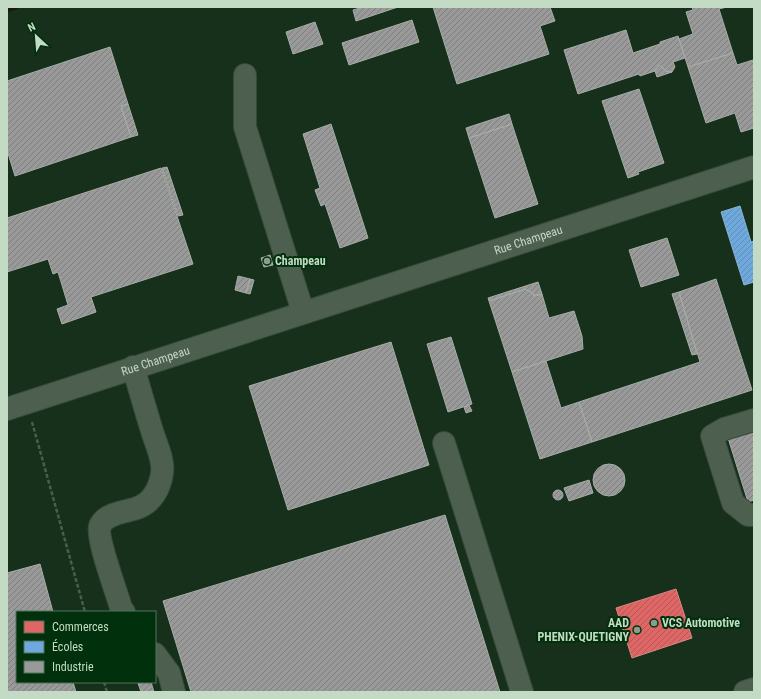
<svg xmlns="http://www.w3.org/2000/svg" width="761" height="699" viewBox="0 0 761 699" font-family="'Roboto Condensed',sans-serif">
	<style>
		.shops { fill: url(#shops-hatch); stroke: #d78982 }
		.schools { fill: url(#schools-hatch); stroke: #88b7d5 }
		.industry { fill: url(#industry-hatch); stroke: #a6ada6 }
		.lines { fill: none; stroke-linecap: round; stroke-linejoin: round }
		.stream { stroke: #1f1803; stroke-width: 5 }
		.minor-casing { stroke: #374a3a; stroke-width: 24 }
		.path { stroke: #4c5c4f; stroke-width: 2.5; stroke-dasharray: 4 2; stroke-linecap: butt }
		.minor { stroke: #4d5f4f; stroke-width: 22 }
		.poi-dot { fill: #869f8a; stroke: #00300c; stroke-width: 1.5 }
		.labels { text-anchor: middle; stroke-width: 4; stroke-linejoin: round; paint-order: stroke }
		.street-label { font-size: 12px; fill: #c3dbc5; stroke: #00300c }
		.poi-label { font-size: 12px; font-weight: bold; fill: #c3dbc5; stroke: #00300c; text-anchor: start }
	</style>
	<defs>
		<pattern id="shops-hatch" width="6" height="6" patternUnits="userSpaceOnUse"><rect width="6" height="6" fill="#e06666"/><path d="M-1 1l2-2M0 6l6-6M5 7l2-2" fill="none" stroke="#ae5b59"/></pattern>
		<pattern id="schools-hatch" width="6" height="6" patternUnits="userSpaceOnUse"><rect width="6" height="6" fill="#6fa8dc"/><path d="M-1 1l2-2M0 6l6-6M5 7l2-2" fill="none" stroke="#628eb4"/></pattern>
		<pattern id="industry-hatch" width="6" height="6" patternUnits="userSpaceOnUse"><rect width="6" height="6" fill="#999"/><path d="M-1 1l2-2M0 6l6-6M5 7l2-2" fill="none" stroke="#7c7f7d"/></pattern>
	</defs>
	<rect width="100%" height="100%" fill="#16301c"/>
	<!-- shops -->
	<path class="shops" d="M 676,589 L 692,638 L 632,658 L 616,608 Z"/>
	<!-- schools -->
	<path class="schools" d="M 740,206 L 751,242 L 754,241 L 754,282 L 744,285 L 721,212 Z"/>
	<!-- industry -->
	<path class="industry" d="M 363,7 L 398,7 L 356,21 L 353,10 Z
		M 433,7 L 550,7 L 555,21 L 540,26 L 549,54 L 457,84 Z
		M 692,7 L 727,7 L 719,9 L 733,53 L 688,67 L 679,39 L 693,34 L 686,12 L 693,10 Z
		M 412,20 L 419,42 L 349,65 L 342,43 Z
		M 315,22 L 323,44 L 293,54 L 286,32 Z
		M 626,30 L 633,53 L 660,44 L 660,42 L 678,36 L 685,58 L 673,62 L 675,67 L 672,72 L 666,71 L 659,65 L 655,71 L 640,76 L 639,74 L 578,94 L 564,50 Z
		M 110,47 L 128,104 L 121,106 L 131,137 L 15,176 L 7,150 L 7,81 Z
		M 733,53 L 737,65 L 753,60 L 754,62 L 754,128 L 741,132 L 735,113 L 706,123 L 688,67 Z
		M 659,65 L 666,71 L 672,72 L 657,77 L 655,71 Z
		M 639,89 L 664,163 L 638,172 L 639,174 L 628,178 L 602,101 Z
		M 128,104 L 138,135 L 131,137 L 121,106 Z
		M 509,114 L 512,124 L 469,138 L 466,128 Z
		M 331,124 L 368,238 L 340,248 L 325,204 L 321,206 L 315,190 L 320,188 L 303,134 Z
		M 512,124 L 538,204 L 495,218 L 469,138 Z
		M 167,167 L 183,215 L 178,216 L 162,168 Z
		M 161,168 L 193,264 L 91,297 L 96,312 L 62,324 L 57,309 L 68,305 L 58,272 L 53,274 L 48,259 L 7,272 L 7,218 Z
		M 667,238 L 679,275 L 641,287 L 629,250 Z
		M 270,255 L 273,265 L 264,267 L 261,258 Z
		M 238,276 L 250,279 L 246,293 L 235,290 Z
		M 250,279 L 254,280 L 250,294 L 246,293 Z
		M 716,279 L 752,390 L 592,442 L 579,402 L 700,362 L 679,292 Z
		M 538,282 L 542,294 L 534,296 L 534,294 L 525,289 L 489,301 L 488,298 Z
		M 525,289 L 534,294 L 534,296 L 542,294 L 549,318 L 574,311 L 582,336 L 583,349 L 512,372 L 489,301 Z
		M 679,292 L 697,354 L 692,355 L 672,294 Z
		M 451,337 L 472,404 L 448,412 L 427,344 Z
		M 391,342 L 429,465 L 288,510 L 249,386 Z
		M 546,361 L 561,408 L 579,402 L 592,442 L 540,459 L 512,372 Z
		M 469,405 L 472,411 L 466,413 L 464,407 Z
		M 754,430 L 754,500 L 748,502 L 728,438 Z
		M593 480a16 16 0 1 1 32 0a16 16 0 1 1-32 0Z
		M 589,480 L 593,493 L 569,501 L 564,488 Z
		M553 495a5 5 0 1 1 10 0a5 5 0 1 1-10 0Z
		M 445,515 L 500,692 L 191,692 L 163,601 Z
		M 40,564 L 53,612 L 17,612 L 17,682 L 73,682 L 76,692 L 7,692 L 7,573 Z
		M 140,682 L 151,682 L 154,692 L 141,692 L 138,683 Z"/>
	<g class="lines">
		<!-- stream -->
		<path class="stream" d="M 7,10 L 16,7"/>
		<defs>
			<g id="minor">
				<path d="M 245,75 L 245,127 L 303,312"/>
				<path id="s1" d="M 7,409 L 754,167"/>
				<path d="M 754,420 L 724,429 L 712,436 L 733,503 L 748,515 L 754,515"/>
				<path d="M 444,443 L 522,692"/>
				<path d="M 124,612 L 121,608 C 117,593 96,538 100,526 C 105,513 126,512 137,508 C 152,503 160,488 162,473 C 164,461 157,446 153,434 C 146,412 140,390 133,367"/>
				<path d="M 155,654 L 169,673 L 174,692"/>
				<path d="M 745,692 L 754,689"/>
			</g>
		</defs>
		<!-- minor casing -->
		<use href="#minor" class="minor-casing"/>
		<!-- path -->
		<path class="path" d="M 32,422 L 85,612
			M 104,682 L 107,692"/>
		<!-- minor -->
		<use href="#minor" class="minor"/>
	</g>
	<!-- markers -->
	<g class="poi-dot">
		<circle cx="267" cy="261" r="4"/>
		<circle cx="654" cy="623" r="4"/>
		<circle cx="637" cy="630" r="4"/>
	</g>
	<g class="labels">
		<!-- street labels -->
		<g class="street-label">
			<text dy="4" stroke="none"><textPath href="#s1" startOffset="548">Rue Champeau</textPath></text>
			<text dy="4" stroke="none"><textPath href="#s1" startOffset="156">Rue Champeau</textPath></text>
		</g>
		<!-- poi labels -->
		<g class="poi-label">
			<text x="275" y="265">Champeau</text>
			<text x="629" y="627" text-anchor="end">AAD<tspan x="629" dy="14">PHENIX-QUETIGNY</tspan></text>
			<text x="662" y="627">VCS Automotive</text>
		</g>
	</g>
	<!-- border -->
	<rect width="761" height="699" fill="none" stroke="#c3dbc5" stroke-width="16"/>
	<!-- legend -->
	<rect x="16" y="611" width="140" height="72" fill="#00300c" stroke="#4e7456"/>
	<rect x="24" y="621" width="20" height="12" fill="#e06666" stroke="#4e7456"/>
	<text x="52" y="631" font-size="12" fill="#c3dbc5">Commerces</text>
	<rect x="24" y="641" width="20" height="12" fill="#6fa8dc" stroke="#4e7456"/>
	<text x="52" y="651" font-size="12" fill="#c3dbc5">Écoles</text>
	<rect x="24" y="661" width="20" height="12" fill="#999999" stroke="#4e7456"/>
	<text x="52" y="671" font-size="12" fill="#c3dbc5">Industrie</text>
	<!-- north arrow -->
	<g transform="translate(36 36) rotate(334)" stroke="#00300c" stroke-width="3" paint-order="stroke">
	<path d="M0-3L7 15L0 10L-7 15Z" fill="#c3dbc5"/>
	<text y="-6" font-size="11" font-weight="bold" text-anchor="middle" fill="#c3dbc5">N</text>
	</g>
</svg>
